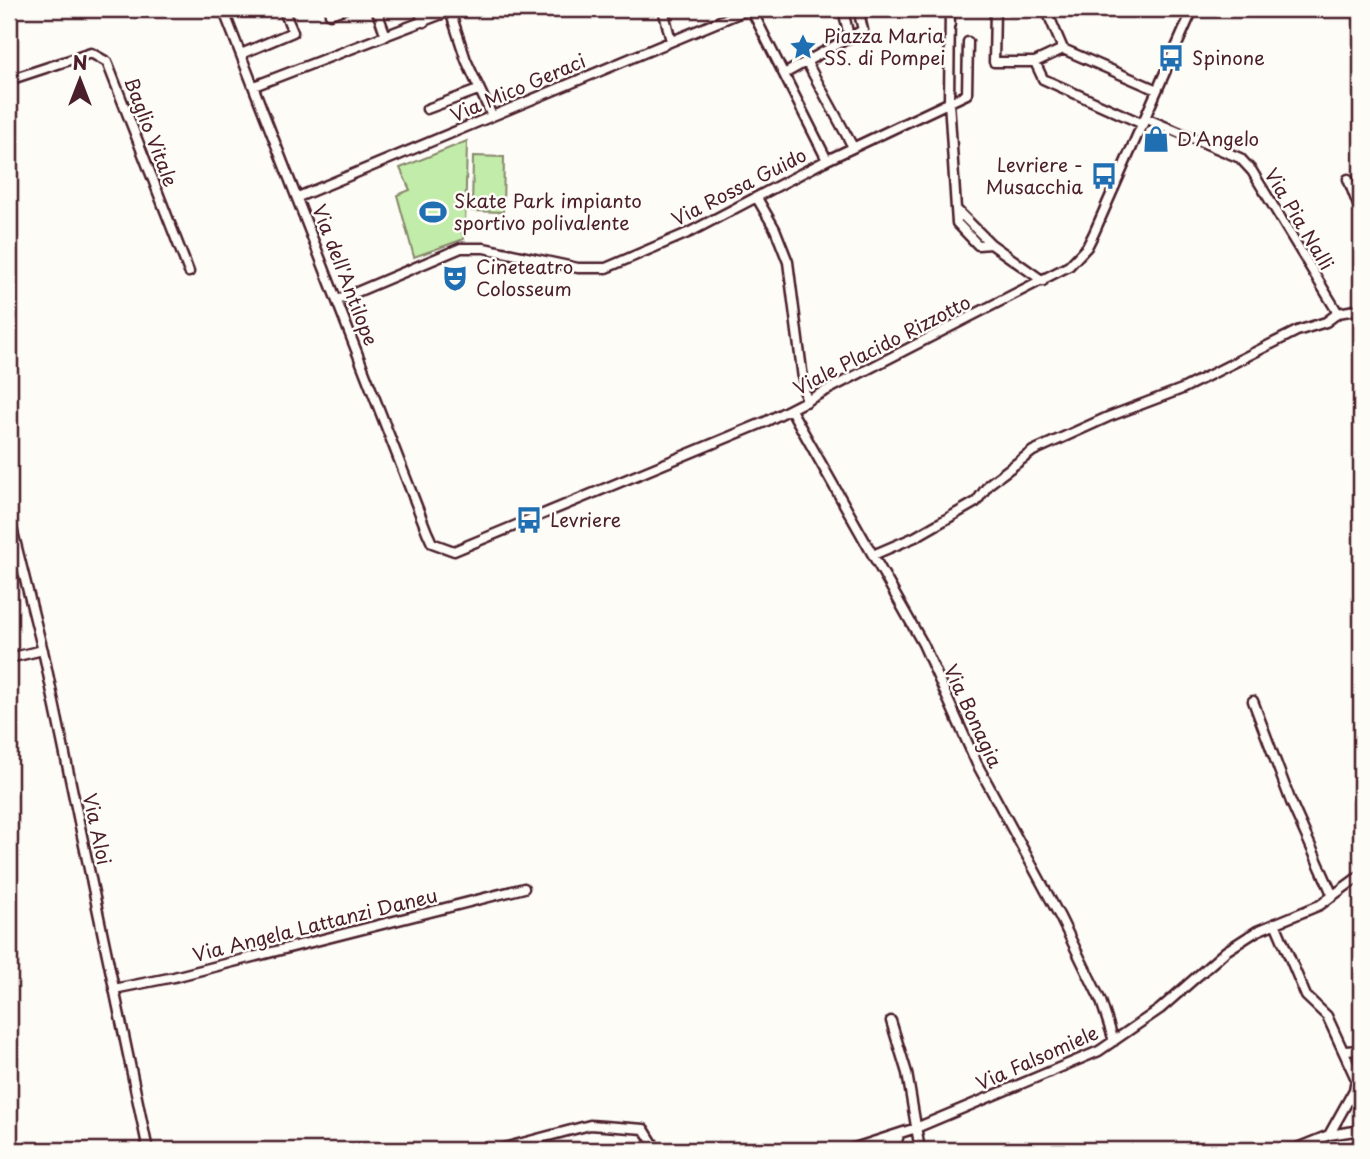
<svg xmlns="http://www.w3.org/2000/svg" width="1370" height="1159" viewBox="0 0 1370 1159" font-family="'Playpen Sans',sans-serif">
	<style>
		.green { fill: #c2eca9; stroke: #86866a; stroke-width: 2 }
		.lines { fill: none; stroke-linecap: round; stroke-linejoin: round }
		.minor-casing { stroke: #4a1f2b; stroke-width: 13 }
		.minor { stroke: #fdfcf7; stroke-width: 8 }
		.labels { text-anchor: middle; stroke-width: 5; stroke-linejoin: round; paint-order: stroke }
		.poi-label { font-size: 19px; fill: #4a1f2b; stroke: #fdfcf7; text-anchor: start }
		.street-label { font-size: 19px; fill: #4a1f2b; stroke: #fdfcf7 }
	</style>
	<rect width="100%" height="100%" fill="#fdfcf7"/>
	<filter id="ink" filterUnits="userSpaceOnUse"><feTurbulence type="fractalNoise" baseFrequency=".0143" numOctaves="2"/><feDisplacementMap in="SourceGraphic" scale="14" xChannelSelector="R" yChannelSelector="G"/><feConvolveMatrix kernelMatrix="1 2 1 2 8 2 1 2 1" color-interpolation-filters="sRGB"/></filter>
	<g filter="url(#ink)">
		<!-- green -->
		<path class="green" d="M 467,141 L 465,230 L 461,230 L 464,239 L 414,257 L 397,195 L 410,190 L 400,168 Z
			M 473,156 L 504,157 L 503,212 L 472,211 Z"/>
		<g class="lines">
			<defs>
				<path id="minor" d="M 223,9 L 427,532 L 432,543 L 454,551 L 765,422 L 1069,266 L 1087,247 L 1094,233 L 1193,9
					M 376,9 L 386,36
					M 418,9 L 424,22
					M 663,9 L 671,41
					M 751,9 L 827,160
					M 843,9 L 849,37
					M 950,9 L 949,101 L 956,209 L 991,244 L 1043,281
					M 995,9 L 994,62 L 1035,62 L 1063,49 L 1157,90
					M 1046,9 L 1063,49
					M 450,11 L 466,60 L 492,116
					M 330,14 L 344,9
					M 241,54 L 293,32 L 283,9
					M 806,61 L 853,147
					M 1035,62 L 1043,79 L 1143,124
					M 784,74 L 863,30 L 858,9
					M 9,80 L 91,53 L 107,62 L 189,272
					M 254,86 L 455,9
					M 427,109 L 478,90
					M 1145,118 L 1240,158 L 1252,171 L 1338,313
					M 1348,179 L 1361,213
					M 298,197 L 749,9
					M 757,198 L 775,229 L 788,262 L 806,402
					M 956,209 L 957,223 L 978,245 L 991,244
					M 338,300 L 461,248 L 484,248 L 578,268 L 606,268 L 690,232 L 827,160 L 967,94 L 968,42
					M 791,410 L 923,644 L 977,764 L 1060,917 L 1101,1001 L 1114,1041
					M 9,516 L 44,655 L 148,1150
					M 873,555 L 915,537 L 976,502 L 989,484 L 1033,451 L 1108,417 L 1182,389 L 1297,331 L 1326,322 L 1338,313 L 1361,309
					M 9,658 L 43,650
					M 1253,701 L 1291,802 L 1333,896
					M 1275,923 L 1306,996 L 1327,1016 L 1356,1079 L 1354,1090 L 1329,1135 L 1292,1150
					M 114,989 L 174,977 L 524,888
					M 891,1021 L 907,1073 L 920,1150
					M 1345,1051 L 1361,1050
					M 1329,1135 L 1361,1130
					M 496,1150 L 590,1125 L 644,1129 L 657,1150
					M 848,1150 L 916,1128 L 1099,1051 L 1160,1009 L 1226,951 L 1257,931 L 1320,905 L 1361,875
					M 874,1150 L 897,1142 L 899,1134
					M 1276,1150 L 1292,1149"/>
			</defs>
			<!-- minor casing -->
			<use href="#minor" class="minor-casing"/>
			<!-- minor -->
			<use href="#minor" class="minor"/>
		</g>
	</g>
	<!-- icons -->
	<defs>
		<symbol id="sight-bare" viewBox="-9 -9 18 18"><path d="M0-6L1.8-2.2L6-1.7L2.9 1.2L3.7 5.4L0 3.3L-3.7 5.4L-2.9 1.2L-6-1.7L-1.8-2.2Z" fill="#1f6fb2" stroke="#fdfcf7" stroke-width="2.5" paint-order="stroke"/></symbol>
		<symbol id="bus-bare" viewBox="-9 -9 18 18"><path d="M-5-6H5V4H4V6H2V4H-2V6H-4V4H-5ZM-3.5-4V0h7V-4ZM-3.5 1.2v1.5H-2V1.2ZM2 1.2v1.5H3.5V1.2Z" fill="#1f6fb2" stroke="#fdfcf7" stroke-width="2.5" paint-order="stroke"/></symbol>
		<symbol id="shop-bare" viewBox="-9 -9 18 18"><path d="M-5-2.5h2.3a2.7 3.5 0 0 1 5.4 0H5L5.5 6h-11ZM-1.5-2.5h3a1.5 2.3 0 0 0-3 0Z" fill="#1f6fb2" stroke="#fdfcf7" stroke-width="2.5" paint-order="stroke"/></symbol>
		<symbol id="stadium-bare" viewBox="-9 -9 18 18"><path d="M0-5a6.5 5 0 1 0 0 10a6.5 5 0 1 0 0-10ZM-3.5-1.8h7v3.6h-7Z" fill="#1f6fb2" stroke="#fdfcf7" stroke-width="2.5" paint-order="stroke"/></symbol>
		<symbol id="theatre-bare" viewBox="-9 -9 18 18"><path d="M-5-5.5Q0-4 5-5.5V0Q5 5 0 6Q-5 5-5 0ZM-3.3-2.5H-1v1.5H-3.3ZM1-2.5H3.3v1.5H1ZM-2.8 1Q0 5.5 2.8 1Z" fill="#1f6fb2" stroke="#fdfcf7" stroke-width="2.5" paint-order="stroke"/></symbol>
	</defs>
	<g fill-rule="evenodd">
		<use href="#sight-bare" x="784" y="28" width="38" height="38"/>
		<use href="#bus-bare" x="1152" y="39" width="38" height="38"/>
		<use href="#shop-bare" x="1137" y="120" width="38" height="38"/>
		<use href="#bus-bare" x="1085" y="157" width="38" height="38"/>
		<use href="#stadium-bare" x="414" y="193" width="38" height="38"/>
		<use href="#theatre-bare" x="436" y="259" width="38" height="38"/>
		<use href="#bus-bare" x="510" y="501" width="38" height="38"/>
	</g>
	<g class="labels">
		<!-- poi labels -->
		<g class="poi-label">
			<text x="824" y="43">Piazza Maria<tspan x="824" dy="22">SS. di Pompei</tspan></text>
			<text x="1192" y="65">Spinone</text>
			<text x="1177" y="146">D'Angelo</text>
			<text x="1083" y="172" text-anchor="end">Levriere -<tspan x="1083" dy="22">Musacchia</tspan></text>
			<text x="454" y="208">Skate Park impianto<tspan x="454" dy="22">sportivo polivalente</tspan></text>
			<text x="476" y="274">Cineteatro<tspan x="476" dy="22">Colosseum</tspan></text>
			<text x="550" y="527">Levriere</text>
		</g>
		<!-- street labels -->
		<g class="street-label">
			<text transform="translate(518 88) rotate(-23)" y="7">Via Mico Geraci</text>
			<text transform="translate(151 132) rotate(69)" y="7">Baglio Vitale</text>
			<text transform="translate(739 187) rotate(-27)" y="7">Via Rossa Guido</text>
			<text transform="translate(1299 219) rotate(59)" y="7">Via Pia Nalli</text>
			<text transform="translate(345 275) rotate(69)" y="7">Via dell'Antilope</text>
			<text transform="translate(882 345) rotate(-27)" y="7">Viale Placido Rizzotto</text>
			<text transform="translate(973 716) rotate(65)" y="7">Via Bonagia</text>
			<text transform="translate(97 829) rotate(78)" y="7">Via Aloi</text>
			<text transform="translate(315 925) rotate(-14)" y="7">Via Angela Lattanzi Daneu</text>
			<text transform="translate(1037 1058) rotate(-24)" y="7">Via Falsomiele</text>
		</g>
	</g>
	<!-- margin -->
	<rect width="1370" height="1159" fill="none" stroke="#fdfcf7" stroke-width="35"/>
	<rect x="18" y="18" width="1335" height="1124" fill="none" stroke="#4a1f2b" stroke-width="2.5" filter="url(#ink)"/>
	<!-- north arrow -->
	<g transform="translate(80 80)" stroke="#fdfcf7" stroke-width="5" paint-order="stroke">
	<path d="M0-5L12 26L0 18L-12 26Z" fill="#4a1f2b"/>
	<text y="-10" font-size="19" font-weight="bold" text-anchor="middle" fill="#4a1f2b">N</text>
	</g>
</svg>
